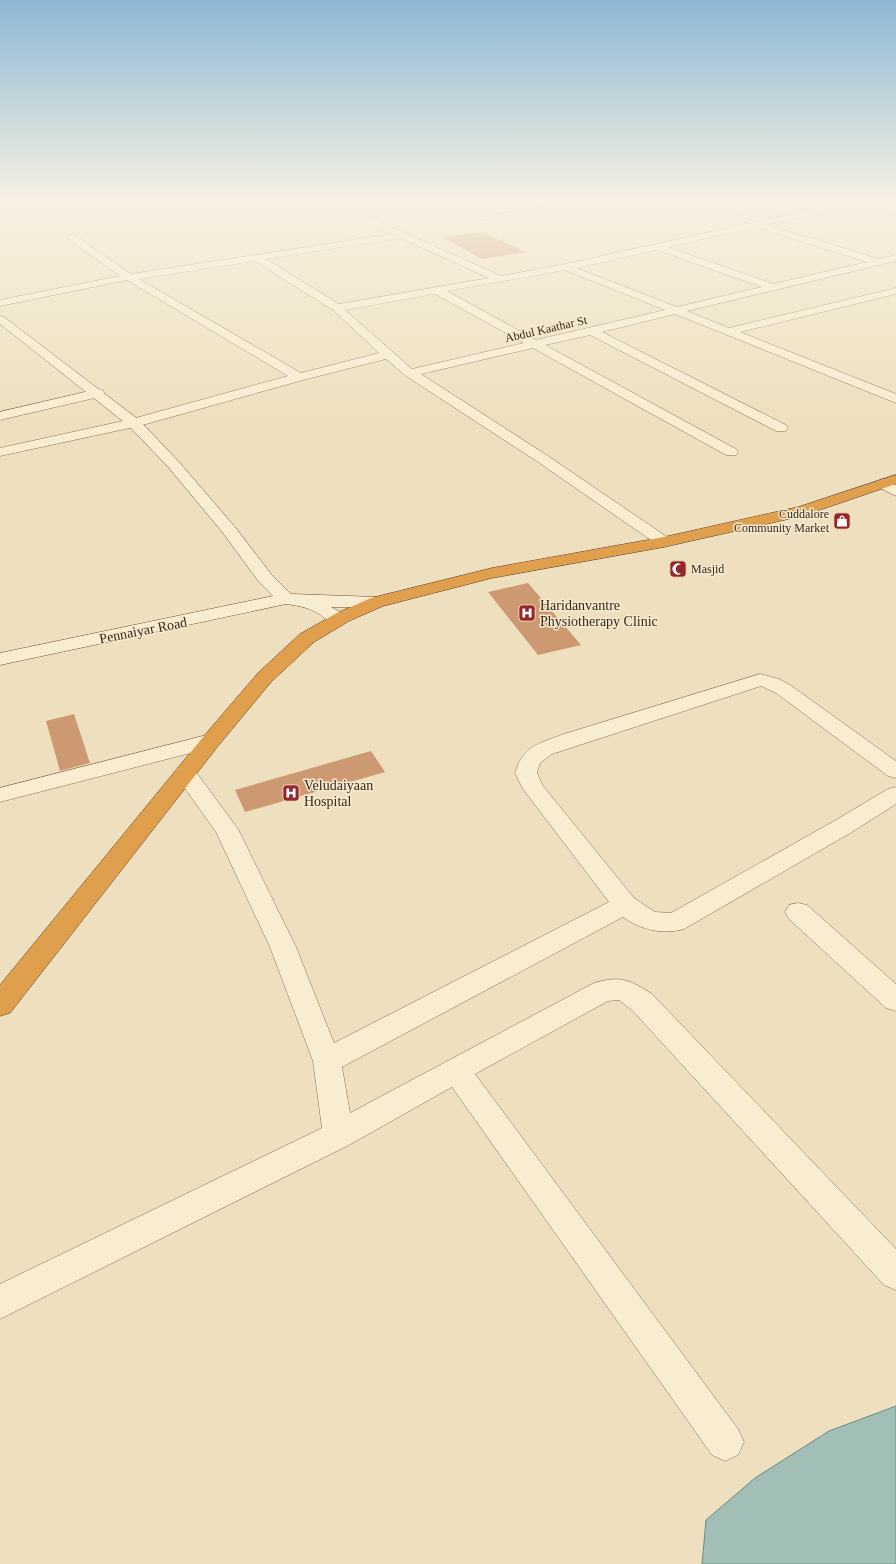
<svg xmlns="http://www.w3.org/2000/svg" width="896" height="1564" viewBox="0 0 896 1564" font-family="Georgia,serif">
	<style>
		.water { fill: #a2bfb7; stroke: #698d84 }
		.building { fill: #cd9973 }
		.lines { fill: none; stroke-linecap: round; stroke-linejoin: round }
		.lane-casing { stroke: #867057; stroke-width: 1 }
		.street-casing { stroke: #867057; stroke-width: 1 }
		.secondary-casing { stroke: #68513a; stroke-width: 1 }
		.highway-casing { stroke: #543e2c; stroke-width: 1 }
		.lane { fill: #f9edd1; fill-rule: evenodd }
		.street { fill: #f9edd1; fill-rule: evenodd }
		.secondary { fill: #f9edd1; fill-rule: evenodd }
		.highway { fill: #e09f4d; fill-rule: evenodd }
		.labels { text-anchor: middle; stroke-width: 3; stroke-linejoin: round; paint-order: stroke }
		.far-street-label { font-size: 12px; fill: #35281c; stroke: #f5eace }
		.far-poi-label { font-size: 12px; fill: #35281c; stroke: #f5eace; text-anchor: end }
		.poi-label { font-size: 14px; fill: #35281c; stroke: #f5eace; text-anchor: start }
		.street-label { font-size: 14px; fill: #35281c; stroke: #f5eace }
	</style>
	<rect width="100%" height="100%" fill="#eee0be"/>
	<!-- water -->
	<path class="water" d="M 896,1406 L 896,1564 L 702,1564 L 706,1520 L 755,1478 L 829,1431 Z"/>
	<!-- building -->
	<path class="building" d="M 482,232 L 526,252 L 482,259 L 442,237 Z
		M 528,583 L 581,645 L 538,655 L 488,592 Z
		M 74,714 L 90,763 L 60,771 L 46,721 Z
		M 371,751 L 385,772 L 245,812 L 235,790 Z"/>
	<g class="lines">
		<defs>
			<path id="lane" d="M 582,200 L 597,200 L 482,220 L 479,218 Z
				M 691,200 L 700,200 L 761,225 L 756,226 Z"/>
			<path id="street" d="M 104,200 C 111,200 116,202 123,203 C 126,203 143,200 149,200 L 124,209 Z
				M 320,200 L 331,200 L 501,276 L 566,264 L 854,200 L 870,200 L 896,207 L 896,213 L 862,204 L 767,225 L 879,259 L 896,255 L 896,261 L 687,311 L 729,328 L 896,288 L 896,294 L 740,332 L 896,394 L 896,403 L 675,314 L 602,332 L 786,425 L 788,428 L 786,431 L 776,431 L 590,335 L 545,345 L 736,449 L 738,452 L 736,455 L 726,455 L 533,348 L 421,374 L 548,456 L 670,539 L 672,542 L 670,545 L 664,547 L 658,545 L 538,462 L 406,376 L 386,359 L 303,380 L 139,426 L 0,456 L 0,448 L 132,419 L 288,376 L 127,280 L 0,306 L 0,300 L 120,276 L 68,239 L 68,235 L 74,235 L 131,274 L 392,234 ZM 756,227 L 867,262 L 773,284 L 668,247 ZM 401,238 L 489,278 L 339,304 L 266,259 ZM 657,250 L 762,287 L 677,307 L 576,268 ZM 255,261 L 333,310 L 379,353 L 301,373 L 139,279 ZM 565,270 L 665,310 L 536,340 L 447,291 ZM 435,294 L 524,343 L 412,369 L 345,310 Z
				M 98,389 L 103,390 L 104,393 L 103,396 L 0,420 L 0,412 Z
				M 760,674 L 779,679 L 790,685 L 896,761 L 896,778 L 888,776 L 776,693 L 761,686 L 552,754 L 540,763 L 537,773 L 543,786 L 634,898 L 655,912 L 671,913 L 836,820 L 888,789 L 896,787 L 896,804 L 852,832 L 684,929 C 663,935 641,930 623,917 L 342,1067 L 350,1113 L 594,983 C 621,975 630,980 652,994 L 896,1249 L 896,1290 L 884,1285 L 632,1010 L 619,1000 L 608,1001 L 597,1007 L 475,1074 L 738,1429 L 744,1442 L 738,1455 L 725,1461 L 712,1455 L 452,1087 L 349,1145 L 0,1319 L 0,1284 L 322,1128 L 313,1061 L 270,947 L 216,832 L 174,773 L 177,768 L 185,766 L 193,768 L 238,829 L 296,947 L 334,1043 L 609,902 L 523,789 L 515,773 C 524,745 538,744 564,734 Z
				M 211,734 L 218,736 L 222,741 L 218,746 L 0,802 L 0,788 Z
				M 798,903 L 807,905 L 896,984 L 896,1011 L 886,1008 L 789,919 L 785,912 L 789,905 Z"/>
			<path id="secondary" d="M 0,316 L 4,317 L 139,420 L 179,462 L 235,527 L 271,574 L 291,594 L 377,597 L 383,598 L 386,602 L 383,606 L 377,607 L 331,607 L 340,612 L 346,621 L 343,625 L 337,626 L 331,625 C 320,610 303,606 286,604 L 0,665 L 0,653 L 273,596 L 259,582 L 223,533 L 169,468 L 129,426 L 0,324 Z
				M 883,479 L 896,485 L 896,496 L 878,487 L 875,484 L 878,481 Z"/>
			<path id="highway" d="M 896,475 L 896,484 L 802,516 L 664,547 L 492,578 L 383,606 L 349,621 L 314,642 L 272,681 L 218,746 L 10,1013 L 0,1016 L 0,985 L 204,736 L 258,673 L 300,634 L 337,613 L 371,598 L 492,568 L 664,537 L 798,507 Z"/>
		</defs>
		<!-- lane casing -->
		<use href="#lane" class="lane-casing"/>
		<!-- street casing -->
		<use href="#street" class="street-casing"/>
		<!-- secondary casing -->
		<use href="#secondary" class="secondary-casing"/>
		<!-- highway casing -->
		<use href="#highway" class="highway-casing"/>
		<!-- lane -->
		<use href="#lane" class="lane"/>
		<!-- street -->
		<use href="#street" class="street"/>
		<!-- secondary -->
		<use href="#secondary" class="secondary"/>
		<!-- highway -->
		<use href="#highway" class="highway"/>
	</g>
	<!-- sky -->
	<linearGradient id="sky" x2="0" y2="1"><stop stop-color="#8cb8d4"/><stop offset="0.48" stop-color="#f7f1e2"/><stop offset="1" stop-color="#f7f1e2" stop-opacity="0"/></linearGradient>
	<rect width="896" height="419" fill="url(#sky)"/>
	<!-- icons -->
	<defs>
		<symbol id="shop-square" viewBox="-11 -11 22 22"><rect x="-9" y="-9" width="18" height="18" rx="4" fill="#962627" stroke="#f5eace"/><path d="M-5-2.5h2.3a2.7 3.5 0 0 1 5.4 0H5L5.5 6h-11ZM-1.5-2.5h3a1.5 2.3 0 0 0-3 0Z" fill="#fff"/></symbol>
		<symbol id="mosque-square" viewBox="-11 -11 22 22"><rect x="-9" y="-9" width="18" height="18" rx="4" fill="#962627" stroke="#f5eace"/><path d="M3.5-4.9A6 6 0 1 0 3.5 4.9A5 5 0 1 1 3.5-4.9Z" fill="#fff"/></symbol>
		<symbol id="hospital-square" viewBox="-11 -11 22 22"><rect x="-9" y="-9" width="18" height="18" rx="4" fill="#962627" stroke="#f5eace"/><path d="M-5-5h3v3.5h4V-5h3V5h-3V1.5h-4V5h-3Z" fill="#fff"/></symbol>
	</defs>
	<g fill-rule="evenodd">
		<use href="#shop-square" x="832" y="511" width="20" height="20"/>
		<use href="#mosque-square" x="668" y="559" width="20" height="20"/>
		<use href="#hospital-square" x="517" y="603" width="20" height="20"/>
		<use href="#hospital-square" x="281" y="783" width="20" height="20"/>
	</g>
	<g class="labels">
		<!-- far-street labels -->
		<g class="far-street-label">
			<text transform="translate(546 329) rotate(-13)" y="4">Abdul Kaathar St</text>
		</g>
		<!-- far-poi labels -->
		<g class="far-poi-label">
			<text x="829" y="518">Cuddalore<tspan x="829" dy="14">Community Market</tspan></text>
			<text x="691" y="573" text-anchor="start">Masjid</text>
		</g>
		<!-- poi labels -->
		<g class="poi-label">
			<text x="540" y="610">Haridanvantre<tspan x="540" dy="16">Physiotherapy Clinic</tspan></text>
			<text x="304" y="790">Veludaiyaan<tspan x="304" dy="16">Hospital</tspan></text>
		</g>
		<!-- street labels -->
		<g class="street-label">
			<text transform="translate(143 630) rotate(-11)" y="5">Pennaiyar Road</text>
		</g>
	</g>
</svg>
